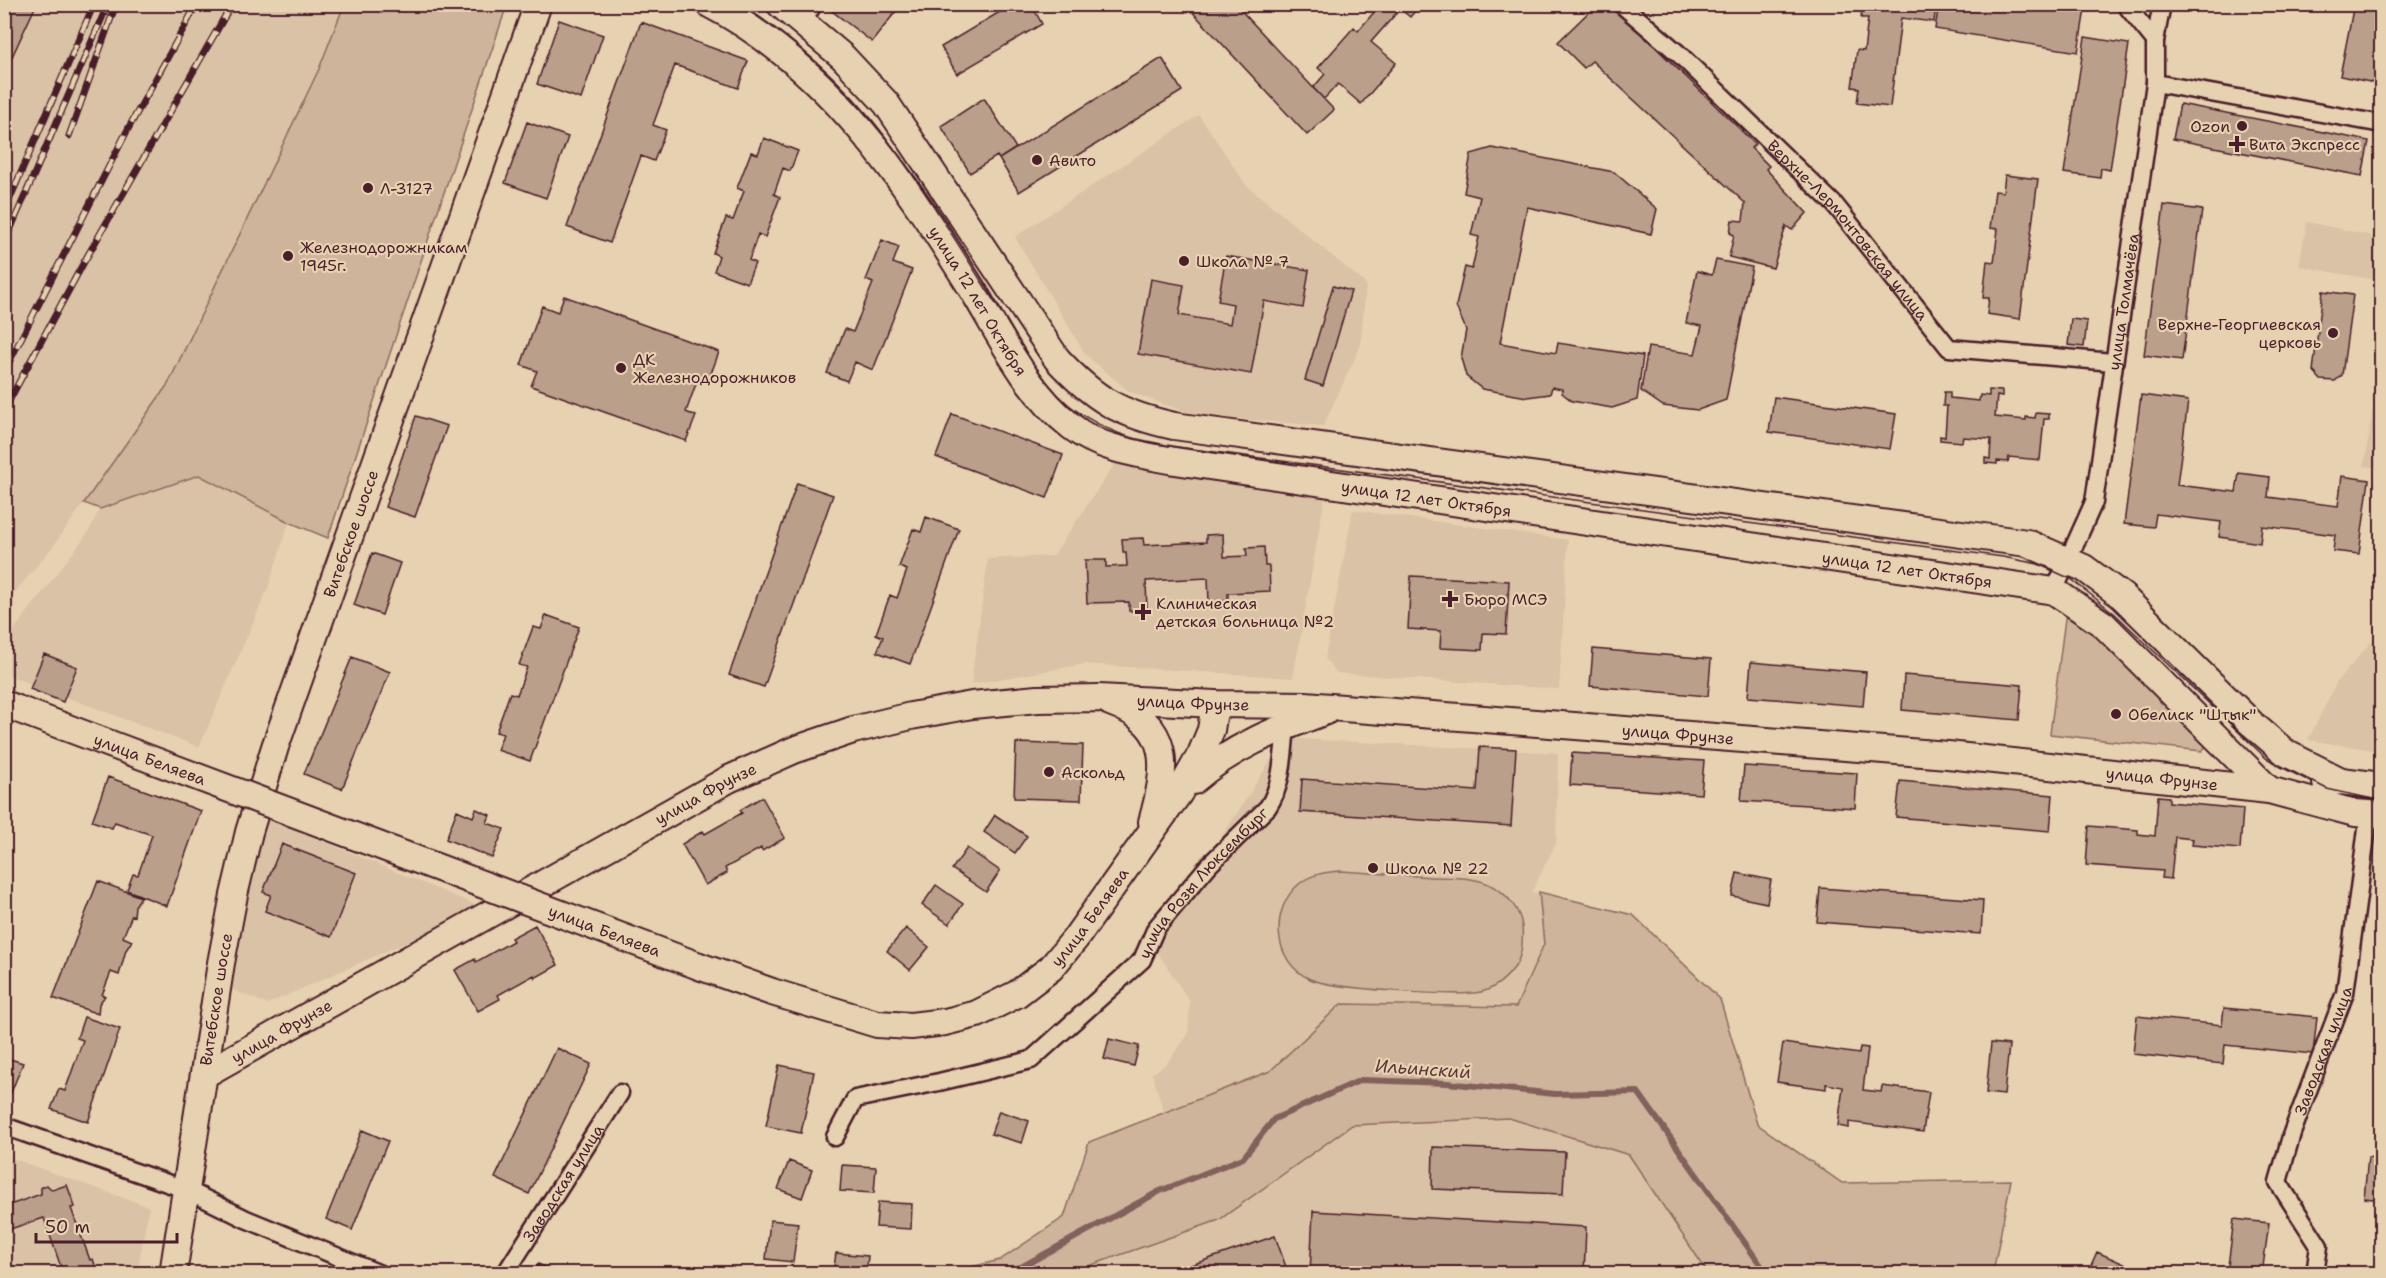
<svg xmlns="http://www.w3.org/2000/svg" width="2386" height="1278" viewBox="0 0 2386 1278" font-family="'Shantell Sans',sans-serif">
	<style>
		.built { fill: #d9c2a5 }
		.green { fill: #cdb49a; stroke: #8c6a62; stroke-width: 1.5 }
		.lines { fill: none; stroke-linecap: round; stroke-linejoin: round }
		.stream { stroke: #82605b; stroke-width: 6 }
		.building { fill: #ba9f8b; stroke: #4a1f2b; stroke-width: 1.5 }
		.minor-casing { stroke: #4a1f2b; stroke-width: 21 }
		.primary-casing { stroke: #4a1f2b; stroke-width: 30 }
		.minor { stroke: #e6d1b0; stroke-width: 16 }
		.primary { stroke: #e6d1b0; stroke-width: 26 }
		.tram { stroke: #4a1f2b; stroke-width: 1.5 }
		.rail-casing { stroke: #4a1f2b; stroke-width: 7 }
		.rail { stroke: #e6d1b0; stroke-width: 4.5; stroke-dasharray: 14; stroke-linecap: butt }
		.primary-bridge-casing { stroke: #4a1f2b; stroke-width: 30; stroke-linecap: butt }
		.primary-bridge { stroke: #e6d1b0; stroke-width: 26 }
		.poi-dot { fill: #4a1f2b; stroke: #e6d1b0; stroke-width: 2 }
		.labels { text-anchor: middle; stroke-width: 4.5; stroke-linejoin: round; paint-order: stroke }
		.poi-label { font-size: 16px; fill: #4a1f2b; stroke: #e6d1b0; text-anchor: start }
		.street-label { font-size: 16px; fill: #4a1f2b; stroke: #e6d1b0 }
		.water-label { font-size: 18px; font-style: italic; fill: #5d353b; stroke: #e6d1b0 }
	</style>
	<rect width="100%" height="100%" fill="#e6d1b0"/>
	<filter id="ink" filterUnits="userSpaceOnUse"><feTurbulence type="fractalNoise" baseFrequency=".0167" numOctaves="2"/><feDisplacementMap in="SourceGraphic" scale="12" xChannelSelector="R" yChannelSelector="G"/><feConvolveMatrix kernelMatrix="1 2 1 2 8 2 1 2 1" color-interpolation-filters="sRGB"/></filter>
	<g filter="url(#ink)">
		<!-- built -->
		<path class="built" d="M 4,5 L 344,5 L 319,69 L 168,384 L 54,545 L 5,604 Z
			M 1199,115 L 1246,185 L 1366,284 L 1360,347 L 1323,426 L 1195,415 L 1130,392 L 1086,355 L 1015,237 Z
			M 2307,222 L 2381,238 L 2381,281 L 2299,266 Z
			M 2381,362 L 2382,468 L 2381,468 L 2364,466 Z
			M 1115,464 L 1326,490 L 1293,678 L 1085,664 L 971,684 L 988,559 L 1053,556 Z
			M 199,475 L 289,522 L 268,588 L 199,747 L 5,674 L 4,643 L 88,533 L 100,509 Z
			M 1353,510 L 1568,540 L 1559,689 L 1337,673 L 1325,658 Z
			M 2381,631 L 2381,751 L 2308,740 L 2337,682 Z
			M 1285,738 L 1558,753 L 1556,843 L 1531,893 L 1539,892 L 1544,944 L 1516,1007 L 1341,1004 L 1270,1071 L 1164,1112 L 1152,1074 L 1167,1063 L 1188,1035 L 1190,1002 L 1153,945 Z
			M 267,818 L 483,908 L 267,1004 L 229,988 L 233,924 Z
			M 1510,1118 L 1629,1155 L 1708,1273 L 1069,1274 L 1219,1220 L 1352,1125 Z
			M 5,1156 L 149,1207 L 137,1273 L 5,1274 Z"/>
		<!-- green -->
		<path class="green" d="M 344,5 L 507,5 L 328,538 L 289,522 L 199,475 L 100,509 L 84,503 L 168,384 L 319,69 Z
			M 2069,588 L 2212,739 L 2202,751 L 2050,734 Z
			M 1341,871 C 1371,873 1402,875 1432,877 C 1451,878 1477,876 1494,887 C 1507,894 1520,910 1522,926 C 1523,939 1523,954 1516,965 C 1508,977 1495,989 1481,992 C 1456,997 1331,989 1310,979 C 1273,963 1269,909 1299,884 C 1311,874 1326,872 1341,871 Z
			M 1539,892 L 1633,915 L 1720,999 L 1757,1124 L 1842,1183 L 2011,1180 L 1993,1273 L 1708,1273 L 1629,1155 L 1509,1118 L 1352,1125 L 1219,1220 L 1069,1273 L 946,1273 L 1000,1260 L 1064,1217 L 1089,1142 L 1270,1071 L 1341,1004 L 1516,1007 L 1544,944 Z"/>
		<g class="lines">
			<!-- stream -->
			<path class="stream" d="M 1001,1274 L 1023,1266 L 1160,1191 L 1243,1158 L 1274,1119 L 1361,1080 L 1447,1083 L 1555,1094 L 1638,1092 L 1767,1274"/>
		</g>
		<!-- building -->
		<path class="building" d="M 4,4 L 36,5 L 4,74 Z
			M 837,4 L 898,4 L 900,6 L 872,42 L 832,11 Z
			M 1013,4 L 1031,4 L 1042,24 L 957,74 L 941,47 Z
			M 1185,4 L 1235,4 L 1334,110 L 1307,135 Z
			M 1381,4 L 1394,4 L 1400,9 L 1371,42 L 1396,63 L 1361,104 L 1338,84 L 1324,99 L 1313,88 L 1325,74 L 1318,68 L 1354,27 L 1358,31 Z
			M 1394,4 L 1421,4 L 1410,17 Z
			M 1597,4 L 1611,4 L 1755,144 L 1751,148 L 1769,166 L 1766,169 L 1807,213 L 1792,230 L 1786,226 L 1773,268 L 1729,257 L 1734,235 L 1730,233 L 1732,220 L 1743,221 L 1745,203 L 1592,61 L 1584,68 L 1558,42 Z
			M 1863,4 L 1936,4 L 1934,22 L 1901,18 L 1890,107 L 1857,103 L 1859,88 L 1852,87 L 1857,50 L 1864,51 L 1868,18 L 1861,18 Z
			M 1939,4 L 2054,4 L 2085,9 L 2078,52 L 1935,29 Z
			M 2354,4 L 2382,4 L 2380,84 L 2340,76 Z
			M 559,20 L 603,35 L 581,99 L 537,84 Z
			M 641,22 L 748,61 L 738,88 L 675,65 L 653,125 L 666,130 L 654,161 L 641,156 L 610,243 L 567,227 Z
			M 2085,37 L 2129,44 L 2110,170 L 2101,168 L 2100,178 L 2064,173 Z
			M 1162,58 L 1182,91 L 1019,192 L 999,159 Z
			M 984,98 L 1016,148 L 999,159 L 997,156 L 970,173 L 941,126 Z
			M 2180,104 L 2369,141 L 2362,176 L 2173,139 Z
			M 527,122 L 568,137 L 546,198 L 505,183 Z
			M 764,138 L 798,151 L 790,171 L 783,168 L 774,194 L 780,197 L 765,237 L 758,234 L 749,260 L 755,263 L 747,283 L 714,271 L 719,256 L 713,253 L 726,218 L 733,220 L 744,191 L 737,188 L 751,152 L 758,154 Z
			M 1492,148 L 1614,172 L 1657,209 L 1651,234 L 1527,207 L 1500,343 L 1556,353 L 1558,343 L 1643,356 L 1637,400 L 1612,408 L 1572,401 L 1562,393 L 1562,389 L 1552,387 L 1550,394 L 1527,397 L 1482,389 L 1466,376 L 1461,358 L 1466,330 L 1456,306 L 1465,267 L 1472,269 L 1479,237 L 1471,235 L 1480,197 L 1464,193 L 1471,154 Z
			M 2005,175 L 2038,179 L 2020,319 L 1987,314 L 1989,298 L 1983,298 L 1987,261 L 1994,262 L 1998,229 L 1990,228 L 1995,191 L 2003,192 Z
			M 2164,205 L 2202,210 L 2182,360 L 2144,355 Z
			M 882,240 L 899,247 L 893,263 L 912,270 L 873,370 L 855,362 L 847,381 L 827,373 L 845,329 L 853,332 L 873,283 L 866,280 Z
			M 1226,256 L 1309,270 L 1303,308 L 1264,301 L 1251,374 L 1138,354 L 1151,279 L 1184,285 L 1179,315 L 1230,324 L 1233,304 L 1218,301 Z
			M 1716,260 L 1752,267 L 1726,400 L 1698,410 L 1663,406 L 1641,391 L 1648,347 L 1695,354 L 1702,326 L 1686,323 L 1697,271 L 1712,275 Z
			M 1333,286 L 1351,291 L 1323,386 L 1305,380 Z
			M 2323,291 L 2353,295 L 2342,375 L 2335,381 L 2321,380 L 2313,371 Z
			M 564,296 L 719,352 L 709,379 L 699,375 L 686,412 L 696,416 L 686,441 L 531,386 L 537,371 L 521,365 L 542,306 L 558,312 Z
			M 2071,319 L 2087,321 L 2084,347 L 2068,345 Z
			M 1989,390 L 2002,391 L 2002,397 L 1997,396 L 1995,417 L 2026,420 L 2026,417 L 2035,418 L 2036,413 L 2049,414 L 2049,419 L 2044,419 L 2040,460 L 2009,457 L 2008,462 L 1997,461 L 1997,464 L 1985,463 L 1985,458 L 1990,459 L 1991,439 L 1963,437 L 1962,442 L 1940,440 L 1940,436 L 1945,437 L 1947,406 L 1943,406 L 1944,392 L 1950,392 L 1950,398 L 1979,401 L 1980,395 L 1989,396 Z
			M 2141,395 L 2188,401 L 2177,485 L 2236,492 L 2239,473 L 2270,477 L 2268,497 L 2338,506 L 2342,476 L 2369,480 L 2359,554 L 2333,551 L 2335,535 L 2262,526 L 2260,543 L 2219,537 L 2221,522 L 2156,514 L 2154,527 L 2124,524 Z
			M 1774,397 L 1896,414 L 1890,449 L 1769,432 Z
			M 952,414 L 1063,455 L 1047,498 L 936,457 Z
			M 416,416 L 447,426 L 415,517 L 385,507 Z
			M 797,483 L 833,495 L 764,687 L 729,675 Z
			M 926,517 L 959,529 L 910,664 L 877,652 L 883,637 L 876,634 L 890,595 L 897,598 L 907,570 L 899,567 L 913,529 L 921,532 Z
			M 1223,534 L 1224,557 L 1247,556 L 1246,548 L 1264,547 L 1265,566 L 1269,566 L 1270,591 L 1228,593 L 1228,601 L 1209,602 L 1208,578 L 1146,581 L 1147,610 L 1129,611 L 1129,602 L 1087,603 L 1085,560 L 1106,560 L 1106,567 L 1127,566 L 1126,552 L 1123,552 L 1122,539 L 1143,538 L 1144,545 L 1206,542 L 1206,535 Z
			M 372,553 L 400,563 L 382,615 L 354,605 Z
			M 1411,576 L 1509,581 L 1506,634 L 1483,633 L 1482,650 L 1440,648 L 1441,631 L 1408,629 Z
			M 546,615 L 579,627 L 530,761 L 497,750 L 503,734 L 496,732 L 510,693 L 517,695 L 527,667 L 519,665 L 533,627 L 541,629 Z
			M 1593,649 L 1711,659 L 1708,696 L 1590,686 Z
			M 44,654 L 77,667 L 63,702 L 30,689 Z
			M 352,657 L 390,672 L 342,789 L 304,774 Z
			M 1751,662 L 1866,672 L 1863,706 L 1748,697 Z
			M 1904,675 L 2022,685 L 2019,720 L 1902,710 Z
			M 1016,743 L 1083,745 L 1081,800 L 1014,798 Z
			M 1480,747 L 1516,749 L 1511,826 L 1300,812 L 1302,779 L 1477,791 Z
			M 1572,753 L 1704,761 L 1701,794 L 1570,785 Z
			M 1744,766 L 1857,773 L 1855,808 L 1741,801 Z
			M 108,777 L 201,811 L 167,906 L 127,890 L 133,874 L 138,875 L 152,835 L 115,822 L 112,828 L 92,821 Z
			M 1900,781 L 2053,795 L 2050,831 L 1896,817 Z
			M 2158,796 L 2169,797 L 2169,802 L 2243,809 L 2240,849 L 2192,845 L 2193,839 L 2175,837 L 2171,879 L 2162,878 L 2163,871 L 2086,865 L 2089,826 L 2138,830 L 2138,834 L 2155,836 Z
			M 762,797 L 785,838 L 762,851 L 761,848 L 725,868 L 727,873 L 705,885 L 682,844 L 703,831 L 705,834 L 742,813 L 740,810 Z
			M 476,809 L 490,815 L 487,823 L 504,829 L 492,858 L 446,839 L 457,810 L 473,817 Z
			M 995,815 L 1027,836 L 1015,853 L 984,832 Z
			M 282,844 L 356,873 L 331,937 L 265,911 L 271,895 L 263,892 Z
			M 967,848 L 1000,871 L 986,892 L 952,869 Z
			M 1737,873 L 1771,880 L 1767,903 L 1732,896 Z
			M 98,881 L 141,897 L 135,906 L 134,916 L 132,915 L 123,937 L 132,941 L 126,950 L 119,975 L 111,972 L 102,995 L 105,996 L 99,1004 L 98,1014 L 53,998 Z
			M 936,885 L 963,904 L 949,924 L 922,905 Z
			M 1820,888 L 1983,900 L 1981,934 L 1817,922 Z
			M 535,925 L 558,965 L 535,978 L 534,975 L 498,995 L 500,999 L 478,1011 L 455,970 L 475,959 L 476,962 L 513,941 L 511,938 Z
			M 906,928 L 929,947 L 910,970 L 887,951 Z
			M 2224,1008 L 2317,1017 L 2313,1054 L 2225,1045 L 2223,1064 L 2133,1054 L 2137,1016 L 2222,1025 Z
			M 84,1017 L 120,1029 L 88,1122 L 51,1109 L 59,1089 L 65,1091 L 83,1040 L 77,1038 Z
			M 1109,1039 L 1139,1046 L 1134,1066 L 1104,1059 Z
			M 1783,1043 L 1859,1054 L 1860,1047 L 1868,1048 L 1863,1090 L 1881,1092 L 1882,1086 L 1929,1092 L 1923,1132 L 1849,1122 L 1849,1128 L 1838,1126 L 1843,1087 L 1826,1084 L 1826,1089 L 1777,1082 Z
			M 1991,1043 L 2009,1045 L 2004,1095 L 1986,1093 Z
			M 557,1048 L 591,1064 L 529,1194 L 495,1178 Z
			M 4,1057 L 23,1063 L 8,1100 L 4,1098 Z
			M 779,1065 L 814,1072 L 801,1133 L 766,1126 Z
			M 999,1111 L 1029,1121 L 1022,1143 L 991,1134 Z
			M 362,1130 L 388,1141 L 352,1230 L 326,1219 Z
			M 1433,1147 L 1565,1152 L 1563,1194 L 1432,1189 Z
			M 2368,1157 L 2382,1158 L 2382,1200 L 2364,1198 Z
			M 789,1161 L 812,1170 L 802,1198 L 778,1189 Z
			M 842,1165 L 876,1167 L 874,1193 L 840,1191 Z
			M 47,1185 L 52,1190 L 67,1185 L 75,1207 L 71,1208 L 90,1260 L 93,1259 L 98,1274 L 52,1274 L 62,1270 L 44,1218 L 4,1231 L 4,1207 L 41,1194 L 41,1187 Z
			M 878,1202 L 912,1204 L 911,1229 L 876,1227 Z
			M 1313,1211 L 1586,1227 L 1584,1274 L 1310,1274 Z
			M 2234,1219 L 2269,1223 L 2262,1274 L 2227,1274 Z
			M 770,1220 L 798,1223 L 793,1262 L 766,1259 Z
			M 1275,1236 L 1286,1267 L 1267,1274 L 1159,1274 L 1167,1271 L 1168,1273 Z
			M 2097,1252 L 2129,1266 L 2125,1274 L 2087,1274 Z
			M 836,1253 L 868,1256 L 866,1274 L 833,1274 Z
			M 538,1264 L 561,1274 L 534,1274 Z"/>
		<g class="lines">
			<defs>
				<g id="minor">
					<path id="s1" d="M 1621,4 L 1679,54 L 1835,205 L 1949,348 L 2113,362"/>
					<path d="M 2125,4 L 2155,41"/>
					<path d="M 801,22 L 814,4"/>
					<path d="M 2155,83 L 2382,124"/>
					<path id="s2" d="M 2054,591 L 2094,502 L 2155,83 L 2155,41 L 2162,4"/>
					<path d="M 4,1126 L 187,1190 L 246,1219 L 380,1274"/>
					<path id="s3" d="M 835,1137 L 855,1099 L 939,1082 L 1031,1060 L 1142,960 L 1156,928 L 1209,865 L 1268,807 C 1283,784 1283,754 1286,726"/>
					<path id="s4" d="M 505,1274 L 620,1093"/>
					<path id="s5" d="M 2315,1274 L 2319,1246 L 2278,1182 L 2292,1133 L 2345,993 L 2369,814"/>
				</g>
				<g id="primary">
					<path id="s6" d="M 709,4 C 829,66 905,181 974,292 C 1002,339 1028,393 1072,427 C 1101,450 1140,454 1175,461 L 2054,591 L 2103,624 L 2269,790"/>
					<path d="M 780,4 L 843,57 L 886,103 L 1057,359 C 1095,400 1120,414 1174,426 L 2027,543 L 2084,568 L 2122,596 L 2251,723 L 2287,754 L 2341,781"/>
					<path d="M 1110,702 C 1174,725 1167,768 1152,822"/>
					<path d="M 1193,781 C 1233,746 1276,730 1326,711"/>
					<path d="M 2326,783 L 2341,781 L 2382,786"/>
					<path id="s7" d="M 699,966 L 772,992 L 877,1024 L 911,1026 L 945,1022 L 977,1014 L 1017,994 L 1051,968 L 1075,939 L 1179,793 L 1201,754 L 1211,730 L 1215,704"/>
					<path id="s8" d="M 205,1074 L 729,779 L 794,750 L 853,730 L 911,716 L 972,705 L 1038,699 L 1099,698 L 1215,704 L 1305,705 L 1948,755 L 2269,790 L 2355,813 L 2382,815"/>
					<path id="s9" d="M 173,1274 L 221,963 L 234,895 L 249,832 L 275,747 L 538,4"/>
				</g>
			</defs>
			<!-- minor casing -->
			<use href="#minor" class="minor-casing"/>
			<!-- primary casing -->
			<use href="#primary" class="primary-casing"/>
			<!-- minor -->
			<use href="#minor" class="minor"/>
			<!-- primary -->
			<use href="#primary" class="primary"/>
			<!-- tram -->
			<path class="tram" d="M 740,4 C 793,38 846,84 884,135 C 926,191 962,251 999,309 C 1017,338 1043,384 1069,405 C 1094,425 1123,437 1155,444 L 2003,557 L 2038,564 L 2071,579 L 2114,613 L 2266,758 L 2327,789 L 2382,801"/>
			<defs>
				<path id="rail" d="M 69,136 L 115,7
					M 4,212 L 94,4
					M 4,244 L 108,4
					M 4,372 L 128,129 L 197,4
					M 4,410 L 84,262 L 232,4"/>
			</defs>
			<!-- rail casing -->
			<use href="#rail" class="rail-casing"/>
			<!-- rail -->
			<use href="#rail" class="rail"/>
			<defs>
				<g id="primary-bridge">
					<path id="s10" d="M 4,704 L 699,966"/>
				</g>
			</defs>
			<!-- primary-bridge casing -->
			<use href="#primary-bridge" class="primary-bridge-casing"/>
			<!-- primary-bridge -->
			<use href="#primary-bridge" class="primary-bridge"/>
		</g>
	</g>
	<!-- markers -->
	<g class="poi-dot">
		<circle cx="2242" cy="126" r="6"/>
		<path d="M2234 135h6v6h6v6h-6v6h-6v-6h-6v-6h6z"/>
		<circle cx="1037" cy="160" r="6"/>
		<circle cx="368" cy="188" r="6"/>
		<circle cx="288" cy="256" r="6"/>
		<circle cx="1184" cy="261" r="6"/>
		<circle cx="2333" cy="333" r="6"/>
		<circle cx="621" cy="368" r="6"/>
		<path d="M1447 590h6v6h6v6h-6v6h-6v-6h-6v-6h6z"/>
		<path d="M1140 603h6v6h6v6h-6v6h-6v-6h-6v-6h6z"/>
		<circle cx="2116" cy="714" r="6"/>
		<circle cx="1049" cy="772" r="6"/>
		<circle cx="1373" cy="868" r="6"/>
	</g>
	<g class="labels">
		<!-- poi labels -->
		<g class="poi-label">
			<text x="2230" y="132" text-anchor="end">Ozon</text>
			<text x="2249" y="150">Вита Экспресс</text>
			<text x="1049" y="166">Авито</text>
			<text x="380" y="194">Л-3127</text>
			<text x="300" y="253">Железнодорожникам<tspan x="300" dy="18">1945г.</tspan></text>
			<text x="1196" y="267">Школа № 7</text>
			<text x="2321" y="330" text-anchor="end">Верхне-Георгиевская<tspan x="2321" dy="18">церковь</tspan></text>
			<text x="633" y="365">ДК<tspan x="633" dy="18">Железнодорожников</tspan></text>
			<text x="1464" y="605">Бюро МСЭ</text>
			<text x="1156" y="609">Клиническая<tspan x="1156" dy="18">детская больница №2</tspan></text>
			<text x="2128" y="720">Обелиск "Штык"</text>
			<text x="1061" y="778">Аскольд</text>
			<text x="1385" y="874">Школа № 22</text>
		</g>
		<!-- street labels -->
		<g class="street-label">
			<text dy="6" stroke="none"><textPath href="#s1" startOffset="321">Верхне-Лермонтовская улица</textPath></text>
			<text dy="6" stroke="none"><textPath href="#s6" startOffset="406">улица 12 лет Октября</textPath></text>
			<text dy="6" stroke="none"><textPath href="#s2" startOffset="300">улица Толмачёва</textPath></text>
			<text dy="6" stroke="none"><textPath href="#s6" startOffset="928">улица 12 лет Октября</textPath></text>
			<text dy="6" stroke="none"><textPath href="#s9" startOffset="764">Витебское шоссе</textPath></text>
			<text dy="6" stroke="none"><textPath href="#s6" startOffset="1414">улица 12 лет Октября</textPath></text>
			<text dy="6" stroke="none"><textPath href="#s8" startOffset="1078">улица Фрунзе</textPath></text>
			<text dy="6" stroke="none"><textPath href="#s8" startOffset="1564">улица Фрунзе</textPath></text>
			<text dy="6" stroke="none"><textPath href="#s10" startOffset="156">улица Беляева</textPath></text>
			<text dy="6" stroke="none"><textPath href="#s8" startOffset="2050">улица Фрунзе</textPath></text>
			<text dy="6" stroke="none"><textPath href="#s8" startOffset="574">улица Фрунзе</textPath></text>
			<text dy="6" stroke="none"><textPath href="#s3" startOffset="472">улица Розы Люксембург</textPath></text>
			<text dy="6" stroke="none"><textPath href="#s7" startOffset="440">улица Беляева</textPath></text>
			<text dy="6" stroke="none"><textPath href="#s10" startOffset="642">улица Беляева</textPath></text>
			<text dy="6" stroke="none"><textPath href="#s9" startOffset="278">Витебское шоссе</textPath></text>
			<text dy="6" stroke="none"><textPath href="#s8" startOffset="88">улица Фрунзе</textPath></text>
			<text dy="6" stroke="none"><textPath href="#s5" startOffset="243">Заводская улица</textPath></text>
			<text dy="6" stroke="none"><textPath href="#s4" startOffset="108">Заводская улица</textPath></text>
		</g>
		<!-- water labels -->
		<g class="water-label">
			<text transform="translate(1423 1069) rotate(4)" y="6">Ильинский</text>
		</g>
	</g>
	<!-- margin -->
	<rect width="2386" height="1278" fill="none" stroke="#e6d1b0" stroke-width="24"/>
	<rect x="12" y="12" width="2362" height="1254" fill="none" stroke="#4a1f2b" stroke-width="2" filter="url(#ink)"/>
	<!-- scale -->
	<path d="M36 1233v9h141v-9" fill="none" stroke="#4a1f2b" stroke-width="3"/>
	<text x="45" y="1233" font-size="18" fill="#4a1f2b" stroke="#e6d1b0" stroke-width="4.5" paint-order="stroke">50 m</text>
</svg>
